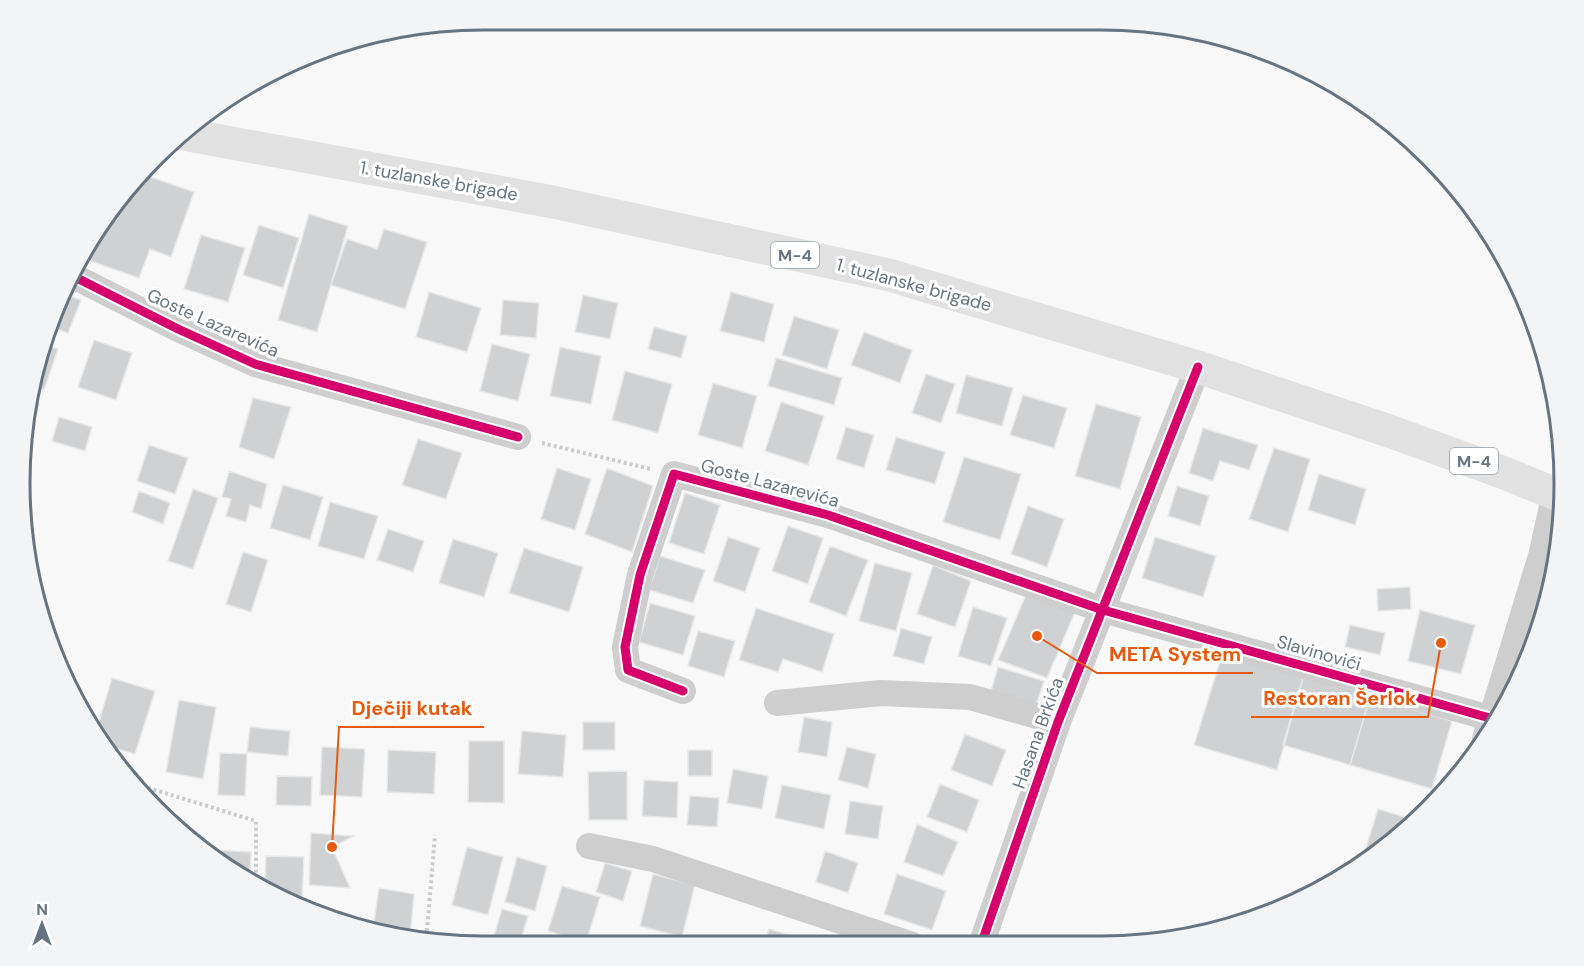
<svg xmlns="http://www.w3.org/2000/svg" width="1584" height="966" viewBox="0 0 1584 966" font-family="'DM Sans',sans-serif">
	<style>
		.building { fill: #cfd1d2; stroke: #e8e8e8; stroke-width: 1.5 }
		.lines { fill: none; stroke-linecap: round; stroke-linejoin: round }
		.path { stroke: #cacbcd; stroke-width: 4; stroke-dasharray: 3 3; stroke-linecap: butt }
		.street { stroke: #cececf; stroke-width: 26 }
		.primary { stroke: #e1e1e2; stroke-width: 33 }
		.cycleway-casing { stroke: #fff; stroke-width: 13 }
		.cycleway { stroke: #d6006c; stroke-width: 9 }
		.labels { text-anchor: middle; stroke-width: 6; stroke-linejoin: round; paint-order: stroke }
		.shield { fill: #fff; stroke: #939ea8; stroke-width: 1.5 }
		.shield-label { font-size: 16px; font-weight: bold; fill: #657482 }
		.street-label { font-size: 18px; fill: #657482; stroke: #fff }
		.rim { fill: none; stroke: #657482; stroke-width: 3 }
		.leader { fill: none; stroke: #e8590c; stroke-width: 2 }
		.callout-dot { fill: #e8590c; stroke: #fff; stroke-width: 2 }
		.callout-label { font-size: 20px; text-anchor: middle; font-weight: bold; fill: #e8590c; stroke: #fff; stroke-width: 6; stroke-linejoin: round; paint-order: stroke }
	</style>
	<rect width="100%" height="100%" fill="#f8f8f8"/>
	<!-- building -->
	<path class="building" d="M 145,175 L 194,192 L 171,257 L 150,249 L 139,278 L 82,258 L 98,225 Z
		M 309,214 L 348,226 L 317,332 L 278,320 Z
		M 259,225 L 299,238 L 283,288 L 243,275 Z
		M 384,229 L 427,242 L 405,309 L 331,285 L 347,239 L 377,249 Z
		M 201,235 L 245,248 L 228,302 L 184,289 Z
		M 429,292 L 481,308 L 467,352 L 416,337 Z
		M 731,292 L 774,304 L 764,342 L 720,331 Z
		M 64,294 L 81,300 L 68,333 L 48,326 Z
		M 583,295 L 618,303 L 610,339 L 575,332 Z
		M 503,300 L 539,303 L 536,338 L 500,335 Z
		M 794,316 L 839,330 L 827,369 L 782,355 Z
		M 654,327 L 687,336 L 681,358 L 648,349 Z
		M 864,332 L 912,350 L 900,383 L 851,365 Z
		M 94,340 L 132,353 L 116,400 L 78,387 Z
		M 42,344 L 58,349 L 44,390 L 35,387 Z
		M 492,344 L 530,354 L 518,401 L 480,391 Z
		M 560,347 L 601,356 L 591,404 L 550,396 Z
		M 776,358 L 842,378 L 834,405 L 768,386 Z
		M 625,371 L 672,384 L 658,433 L 612,420 Z
		M 926,374 L 955,384 L 941,423 L 912,413 Z
		M 966,375 L 1013,388 L 1002,426 L 956,413 Z
		M 713,383 L 757,396 L 742,448 L 698,435 Z
		M 1023,395 L 1067,408 L 1054,448 L 1010,435 Z
		M 253,398 L 291,407 L 274,459 L 239,447 Z
		M 33,402 L 39,404 L 27,439 Z
		M 781,402 L 824,416 L 808,465 L 765,451 Z
		M 1096,404 L 1141,417 L 1120,489 L 1075,476 Z
		M 59,417 L 92,427 L 85,451 L 52,441 Z
		M 846,427 L 874,435 L 864,468 L 836,459 Z
		M 1203,428 L 1258,445 L 1249,470 L 1220,461 L 1213,481 L 1189,473 Z
		M 896,437 L 945,452 L 935,484 L 886,470 Z
		M 418,439 L 462,453 L 446,499 L 402,485 Z
		M 149,445 L 188,458 L 175,494 L 137,481 Z
		M 1274,448 L 1310,459 L 1288,532 L 1249,519 Z
		M 964,457 L 1021,474 L 1000,540 L 943,522 Z
		M 557,468 L 591,479 L 575,530 L 541,519 Z
		M 607,468 L 653,486 L 632,552 L 585,534 Z
		M 229,471 L 267,484 L 261,509 L 250,505 L 246,522 L 226,516 L 231,499 L 222,497 Z
		M 1319,474 L 1366,489 L 1355,525 L 1308,510 Z
		M 283,485 L 323,497 L 310,540 L 270,528 Z
		M 1177,486 L 1209,496 L 1200,526 L 1168,516 Z
		M 193,489 L 218,498 L 193,569 L 168,561 Z
		M 139,491 L 170,503 L 163,524 L 132,512 Z
		M 685,493 L 720,505 L 704,554 L 669,543 Z
		M 330,502 L 378,516 L 364,559 L 318,546 Z
		M 1028,506 L 1064,519 L 1047,567 L 1011,554 Z
		M 788,526 L 823,538 L 808,584 L 772,571 Z
		M 388,529 L 424,541 L 413,572 L 377,560 Z
		M 728,537 L 760,548 L 745,592 L 713,581 Z
		M 1155,537 L 1216,556 L 1203,597 L 1142,578 Z
		M 453,539 L 498,553 L 484,597 L 439,583 Z
		M 830,546 L 868,560 L 846,616 L 809,602 Z
		M 524,548 L 583,567 L 569,612 L 509,593 Z
		M 243,552 L 268,560 L 251,612 L 226,604 Z
		M 660,556 L 705,570 L 693,603 L 649,590 Z
		M 875,563 L 912,573 L 896,631 L 859,621 Z
		M 933,565 L 971,581 L 955,627 L 917,614 Z
		M 1410,587 L 1411,609 L 1378,611 L 1377,589 Z
		M 1026,595 L 1075,612 L 1047,678 L 998,660 Z
		M 650,603 L 695,616 L 683,655 L 639,642 Z
		M 973,607 L 1007,618 L 991,666 L 958,656 Z
		M 756,608 L 834,634 L 822,672 L 783,659 L 778,672 L 739,660 Z
		M 1420,610 L 1475,625 L 1461,674 L 1408,661 Z
		M 1350,625 L 1385,633 L 1380,655 L 1345,647 Z
		M 901,628 L 932,637 L 924,664 L 893,656 Z
		M 698,631 L 735,641 L 724,677 L 688,666 Z
		M 1222,655 L 1303,678 L 1277,770 L 1194,745 Z
		M 998,667 L 1044,681 L 1036,706 L 991,691 Z
		M 112,678 L 155,691 L 135,754 L 101,744 L 95,735 Z
		M 1303,678 L 1370,697 L 1350,765 L 1283,745 Z
		M 1370,697 L 1452,721 L 1432,789 L 1350,765 Z
		M 179,700 L 216,707 L 203,779 L 166,772 Z
		M 804,717 L 832,722 L 827,757 L 798,752 Z
		M 583,722 L 615,722 L 615,750 L 583,750 Z
		M 250,727 L 290,731 L 288,756 L 247,752 Z
		M 522,731 L 566,735 L 563,777 L 518,774 Z
		M 965,734 L 1006,750 L 992,786 L 951,770 Z
		M 469,741 L 504,741 L 504,803 L 468,802 Z
		M 322,747 L 365,749 L 362,797 L 320,795 Z
		M 847,747 L 876,754 L 868,788 L 838,780 Z
		M 388,750 L 436,752 L 434,794 L 387,792 Z
		M 688,750 L 712,750 L 712,776 L 688,776 Z
		M 220,753 L 247,754 L 245,796 L 218,795 Z
		M 733,769 L 768,776 L 762,809 L 727,803 Z
		M 627,771 L 627,820 L 589,820 L 588,772 Z
		M 277,776 L 312,777 L 311,806 L 276,805 Z
		M 644,780 L 678,782 L 677,818 L 642,816 Z
		M 940,784 L 979,800 L 967,832 L 927,817 Z
		M 782,785 L 831,795 L 824,829 L 775,818 Z
		M 690,796 L 719,798 L 717,827 L 687,825 Z
		M 850,801 L 883,806 L 878,839 L 845,834 Z
		M 1378,809 L 1415,820 L 1406,832 L 1372,857 L 1364,854 Z
		M 917,824 L 958,842 L 943,876 L 904,862 Z
		M 311,833 L 354,836 L 332,847 L 350,888 L 309,885 Z
		M 185,834 L 205,837 L 202,851 L 201,851 Z
		M 467,847 L 503,857 L 488,915 L 452,905 Z
		M 217,850 L 251,852 L 250,879 L 217,860 Z
		M 825,851 L 858,863 L 848,893 L 816,882 Z
		M 266,856 L 304,857 L 302,898 L 281,897 L 265,888 Z
		M 517,857 L 547,866 L 535,911 L 505,902 Z
		M 605,863 L 632,871 L 623,901 L 596,892 Z
		M 653,874 L 695,885 L 682,937 L 640,926 Z
		M 897,874 L 946,891 L 932,930 L 884,914 Z
		M 562,886 L 600,897 L 586,943 L 548,931 Z
		M 379,888 L 414,894 L 410,938 L 373,929 Z
		M 502,909 L 528,916 L 520,943 L 506,943 L 493,939 Z
		M 769,929 L 790,935 L 788,944 L 764,944 Z"/>
	<g class="lines">
		<!-- path -->
		<path class="path" d="M 542,443 L 651,469
			M 142,786 L 256,821 L 256,882
			M 426,943 L 435,835"/>
		<!-- street -->
		<path class="street" d="M 73,276 L 178,329 L 255,364 L 518,437
			M 683,691 L 628,670 L 625,647 L 640,575 L 674,474 L 828,515 L 1103,610 L 1497,720
			M 777,703 L 881,693 L 970,697 L 1058,722
			M 1485,739 L 1541,556 L 1555,493
			M 589,846 L 653,859 L 913,945
			M 981,945 L 1058,722 L 1198,367"/>
		<!-- primary -->
		<path class="primary" d="M 183,134 L 553,202 L 889,275 L 1198,367 L 1392,432 L 1507,474 L 1563,497"/>
		<defs>
			<path id="cycleway" d="M 73,276 L 178,329 L 255,364 L 518,437
				M 683,691 L 628,670 L 625,647 L 640,575 L 674,474 L 828,515 L 1103,610 L 1497,720
				M 981,945 L 1058,722 L 1198,367"/>
		</defs>
		<!-- cycleway casing -->
		<use href="#cycleway" class="cycleway-casing"/>
		<!-- cycleway -->
		<use href="#cycleway" class="cycleway"/>
	</g>
	<g class="labels">
		<!-- shield labels -->
		<g class="shield">
			<rect x="771" y="242" width="48" height="26" rx="4.5"/>
			<rect x="1450" y="448" width="48" height="26" rx="4.5"/>
		</g>
		<g class="shield-label">
			<text x="795" y="261">M-4</text>
			<text x="1474" y="467">M-4</text>
		</g>
		<!-- street labels -->
		<g class="street-label">
			<text transform="translate(439 181) rotate(10)" y="6">1. tuzlanske brigade</text>
			<text transform="translate(914 285) rotate(15)" y="6">1. tuzlanske brigade</text>
			<text transform="translate(213 323) rotate(24)" y="6">Goste Lazarevića</text>
			<text transform="translate(770 483) rotate(15)" y="6">Goste Lazarevića</text>
			<text transform="translate(1319 653) rotate(16)" y="6">Slavinovići</text>
			<text transform="translate(1038 733) rotate(-70)" y="6">Hasana Brkića</text>
		</g>
	</g>
	<!-- crop -->
	<path d="M0 0H1584V966H0ZM483 30H1101A453 453 0 0 1 1554 483V483A453 453 0 0 1 1101 936H483A453 453 0 0 1 30 483V483A453 453 0 0 1 483 30Z" fill="#f3f4f5" fill-rule="evenodd"/>
	<path class="rim" d="M483 30H1101A453 453 0 0 1 1554 483V483A453 453 0 0 1 1101 936H483A453 453 0 0 1 30 483V483A453 453 0 0 1 483 30Z"/>
	<!-- callouts -->
	<path class="leader" d="M1037 636L1097 673H1253M1441 643L1428 717H1251M332 847L339 727H484"/>
	<g class="callout-dot">
		<circle cx="1037" cy="636" r="6"/>
		<circle cx="1441" cy="643" r="6"/>
		<circle cx="332" cy="847" r="6"/>
	</g>
	<g class="callout-label">
		<text x="1175" y="661">META System</text>
		<text x="1340" y="705">Restoran Šerlok</text>
		<text x="412" y="715">Dječiji kutak</text>
	</g>
	<!-- north arrow -->
	<g transform="translate(42 924)" stroke="#ffffff" stroke-width="4.5" paint-order="stroke">
	<path d="M0-4.5L10 22L0 15L-10 22Z" fill="#657482"/>
	<text y="-9" font-size="16" font-weight="bold" text-anchor="middle" fill="#657482">N</text>
	</g>
</svg>
